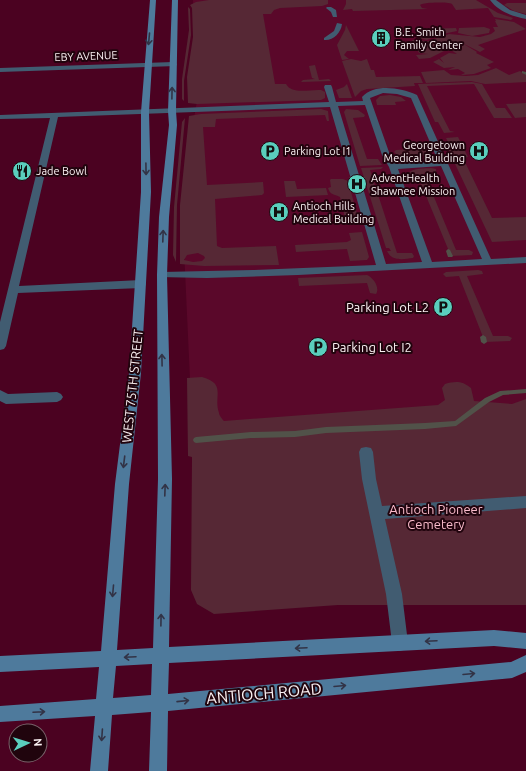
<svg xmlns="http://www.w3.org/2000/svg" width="526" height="771" viewBox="0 0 526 771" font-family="Ubuntu,sans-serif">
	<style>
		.built { fill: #5a082a }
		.green { fill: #562835; fill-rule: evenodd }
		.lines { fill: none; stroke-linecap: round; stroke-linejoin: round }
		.stream { fill: #515249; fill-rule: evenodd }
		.service { fill: #415c71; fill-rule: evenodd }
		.minor { fill: #415c71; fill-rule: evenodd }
		.secondary { fill: #4e7a9c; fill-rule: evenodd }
		.oneway { stroke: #323346 }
		.labels { text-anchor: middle; stroke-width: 4; stroke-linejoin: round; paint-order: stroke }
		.far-poi-label { font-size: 11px; fill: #faf0f2; stroke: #20040d; text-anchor: start }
		.far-street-label { font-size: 11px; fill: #faf0f2; stroke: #20040d }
		.poi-label { font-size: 13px; fill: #faf0f2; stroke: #20040d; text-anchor: end }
		.street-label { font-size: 13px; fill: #faf0f2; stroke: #20040d }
		.park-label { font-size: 13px; fill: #fabbcb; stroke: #20040d }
		.near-street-label { font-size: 16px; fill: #faf0f2; stroke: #20040d }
	</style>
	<rect width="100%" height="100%" fill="#4b0221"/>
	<!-- built -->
	<path class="built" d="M 193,0 L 526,0 L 526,421 L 193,445 L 184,249 L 194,118 L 197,101 Z"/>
	<!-- green -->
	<path class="green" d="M 209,0 L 328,0 L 328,4 L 322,6 L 280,8 L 274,10 L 271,14 L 263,14 L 275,84 L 286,84 C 292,95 310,89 321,90 L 325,92 L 325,98 L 321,100 L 197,104 L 188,103 L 187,77 L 193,37 L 192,8 L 190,5 L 196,2 Z
		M 346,0 L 476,0 L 498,13 L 513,18 L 511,20 L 494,17 L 488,8 L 456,10 L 452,4 C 447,2 425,2 420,5 L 422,8 L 428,9 L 353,11 L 352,9 L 343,10 L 346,4 Z
		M 507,3 L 526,3 L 526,14 L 514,11 L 504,5 Z
		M 188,7 L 190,9 L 191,35 L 184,81 L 184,101 L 182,99 L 182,79 L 189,30 Z
		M 495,19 L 514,22 L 526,29 L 478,45 L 485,49 L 480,52 L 462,43 L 477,52 L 476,53 L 494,62 L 487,65 L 491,68 L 474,74 L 462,75 L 461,75 L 465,73 L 458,69 L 448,70 L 455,67 L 444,68 L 433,62 L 439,59 L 444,63 L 440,58 L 449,53 L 457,54 L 451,50 L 457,48 L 454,46 L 430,58 L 419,59 L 416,55 L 428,54 L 419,53 L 412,40 L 428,41 L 449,34 L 480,37 L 491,34 L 495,31 L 493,27 L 498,27 L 495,21 L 496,21 Z
		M 346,25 L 359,51 L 363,51 L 347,51 L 344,55 L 349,59 L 342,60 L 337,45 L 345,30 Z
		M 484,27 L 490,29 L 489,33 L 472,36 L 458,33 L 459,28 Z
		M 456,28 L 457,31 L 438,35 L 427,40 L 418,38 L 422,34 L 423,29 Z
		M 351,59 L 361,61 L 367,59 L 371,70 L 374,70 L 376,77 L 420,76 L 423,83 L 414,83 L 415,86 L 367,89 L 361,91 L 355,97 L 342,61 Z
		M 315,65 L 319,80 L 329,79 L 331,81 L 301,82 L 303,80 L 315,79 L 312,78 L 309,66 Z
		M 496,68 L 509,75 L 520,71 L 526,75 L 526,82 L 485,84 L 471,81 L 426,83 L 421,72 L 444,70 L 451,75 L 466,76 L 478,75 Z
		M 472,82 L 482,84 L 496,108 L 505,108 L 512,118 L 494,118 L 474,84 L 427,86 L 450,131 L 455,132 L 444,133 L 438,122 L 435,122 L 418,84 Z
		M 347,84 L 352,98 L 339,98 L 336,90 L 344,87 Z
		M 390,95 L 401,97 L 406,101 L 395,102 L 396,105 L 377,105 L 376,100 L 380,96 Z
		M 526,103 L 526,117 L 515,118 L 506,104 Z
		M 321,109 L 328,111 L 329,121 L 327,121 L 325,115 L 216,119 L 215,127 L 203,127 L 207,185 L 263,182 L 264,193 L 262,195 L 215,199 L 217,246 L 222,248 L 276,246 L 279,265 L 204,266 L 180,264 L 180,205 L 189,116 L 201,114 ZM 198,253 L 204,256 L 205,258 L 202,261 L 193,262 L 184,260 L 187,255 Z
		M 346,109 L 358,110 L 365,115 L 364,117 L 353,118 L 367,159 L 378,159 L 382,165 L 360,166 L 344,112 Z
		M 185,118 L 177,205 L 176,262 L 173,255 L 174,207 L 182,122 Z
		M 458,137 L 468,157 L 463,158 L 492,218 L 526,217 L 526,240 L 492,242 L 448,149 L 451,148 L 446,138 Z
		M 422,146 L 427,146 L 428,152 C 420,161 402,161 394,152 L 396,150 L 411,149 Z
		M 383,167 L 381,169 L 370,170 L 397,253 L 412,253 L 414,256 L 413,258 C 404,259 392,262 387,251 L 391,251 L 389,248 L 386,248 L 361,168 Z
		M 431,168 L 436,169 L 436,172 L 424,173 L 456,250 L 469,250 L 473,252 L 472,255 L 451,256 L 419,179 L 409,180 L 405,178 C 409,167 422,169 431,168 Z
		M 331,179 L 343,179 L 348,181 L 359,221 L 346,222 L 340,197 C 334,194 330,195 328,188 L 331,187 L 330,180 Z
		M 295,181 L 297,189 L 326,188 L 328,195 L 286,197 L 284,181 Z
		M 362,232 L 369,257 L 367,260 L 350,261 L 347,249 L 296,252 L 295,245 L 347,242 L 351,240 L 349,233 Z
		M 478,270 L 482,271 L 483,274 L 467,276 L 493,336 L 508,336 L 512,338 L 510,341 L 485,342 L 459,276 L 446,277 L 443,274 L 446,272 Z
		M 367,275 C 374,278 380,288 376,294 L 370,293 L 367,283 L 299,286 L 298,278 Z
		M 202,377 C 227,384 213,396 219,413 C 219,415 222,419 224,421 L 438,405 L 445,400 L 442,388 L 445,384 C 456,381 462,381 471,388 L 474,401 L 512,404 L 526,399 L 526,605 L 338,605 L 214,614 L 197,604 L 191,590 L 192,457 L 188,456 L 187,378 Z"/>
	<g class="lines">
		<!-- stream -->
		<path class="stream" d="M 522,71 L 526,72 L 526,75 L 522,73 Z
			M 448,249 L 450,250 L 453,256 L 452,257 L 448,257 L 446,251 Z
			M 483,335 L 486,337 L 487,342 L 484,344 L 481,342 L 480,337 Z
			M 526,389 L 526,393 L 503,395 L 489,402 L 456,426 L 425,429 L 326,433 L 295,437 L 251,438 L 196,443 L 194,442 L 193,440 L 194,438 L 196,437 L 251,432 L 295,431 L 326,427 L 425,423 L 455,421 L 485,398 L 500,391 Z"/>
		<!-- service -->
		<path class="service" d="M 490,0 L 496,0 L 510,10 L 526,15 L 526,19 C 512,16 499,12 490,0 Z
			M 327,7 L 331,7 L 336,10 L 337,17 L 333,17 L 331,12 L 326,8 Z
			M 337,23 L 342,24 C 341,33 333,41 324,40 L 324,38 L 334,31 Z
			M 325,85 L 331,85 L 332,87 L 336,102 L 363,101 L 362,97 C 375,83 401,88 417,95 L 491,259 L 526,257 L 526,263 L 298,275 L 207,278 L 158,277 L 157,275 L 158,273 L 162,272 L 253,270 L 376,265 L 330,107 L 58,117 L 19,286 L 141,280 L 145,282 L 146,284 L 145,286 L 141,288 L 18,293 L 6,346 L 4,349 L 0,350 L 0,322 L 50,118 L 0,119 L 0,115 L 329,102 L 324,87 ZM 383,93 L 397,94 L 411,98 L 438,161 L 396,164 L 390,155 L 370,98 ZM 365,105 L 382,155 L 389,167 L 422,262 L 386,264 L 338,106 ZM 441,166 L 482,259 L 432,262 L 398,169 Z
			M 0,390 L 8,394 L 57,392 L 61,394 L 63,397 L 61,400 L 57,402 L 6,404 L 0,401 Z
			M 366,447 L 371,448 L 373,452 L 376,479 L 382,506 L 526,496 L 526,508 L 385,519 L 402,594 L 408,643 L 406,649 L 400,651 L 394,649 L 392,643 L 386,594 L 362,479 L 359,452 L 361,448 Z"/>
		<!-- minor -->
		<path class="minor" d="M 173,62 L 177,64 L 176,66 L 0,72 L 0,68 Z"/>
		<!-- secondary -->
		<path class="secondary" d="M 150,0 L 156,0 L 149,112 L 151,192 L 141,373 L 129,484 L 117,650 L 153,648 L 158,479 L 157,275 L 159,217 L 169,125 L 168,111 L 172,0 L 178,0 L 176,111 L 177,125 L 169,217 L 167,275 L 172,479 L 169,647 L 494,630 L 526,633 L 526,649 L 494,646 L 169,663 L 168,694 L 511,662 L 526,655 L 526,672 L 512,678 L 168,711 L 167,771 L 149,771 L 151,712 L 112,715 L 108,771 L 90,771 L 95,716 L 0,722 L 0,706 L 96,699 L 99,667 L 0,672 L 0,656 L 101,651 L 115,484 L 129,373 L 141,192 L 141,112 ZM 152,664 L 151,695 L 113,698 L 116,666 Z"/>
	</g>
	<!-- one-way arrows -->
	<defs><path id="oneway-shaft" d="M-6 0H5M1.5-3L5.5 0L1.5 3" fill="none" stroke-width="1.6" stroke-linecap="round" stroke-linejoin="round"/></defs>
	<g class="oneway">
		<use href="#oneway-shaft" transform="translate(149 39) rotate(95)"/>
		<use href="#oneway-shaft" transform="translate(172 93) rotate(-89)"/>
		<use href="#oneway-shaft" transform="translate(146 169) rotate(89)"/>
		<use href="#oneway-shaft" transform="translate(163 236) rotate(-88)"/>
		<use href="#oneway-shaft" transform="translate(162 360) rotate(-91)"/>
		<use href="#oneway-shaft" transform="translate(124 462) rotate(97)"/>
		<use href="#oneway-shaft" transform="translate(165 490) rotate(-88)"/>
		<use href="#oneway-shaft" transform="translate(113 591) rotate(95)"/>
		<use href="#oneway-shaft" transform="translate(161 620) rotate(-89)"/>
		<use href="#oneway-shaft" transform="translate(431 641) rotate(177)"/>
		<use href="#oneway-shaft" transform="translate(301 648) rotate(177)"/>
		<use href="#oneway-shaft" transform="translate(130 657) rotate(177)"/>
		<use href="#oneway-shaft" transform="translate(469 674) rotate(-5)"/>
		<use href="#oneway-shaft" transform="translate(340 686) rotate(-5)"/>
		<use href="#oneway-shaft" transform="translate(183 701) rotate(-6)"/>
		<use href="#oneway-shaft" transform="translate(39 712) rotate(-3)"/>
		<use href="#oneway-shaft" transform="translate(102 735) rotate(94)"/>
	</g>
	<!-- icons -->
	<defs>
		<symbol id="building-disc" viewBox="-11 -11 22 22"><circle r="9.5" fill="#5acebd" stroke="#20040d"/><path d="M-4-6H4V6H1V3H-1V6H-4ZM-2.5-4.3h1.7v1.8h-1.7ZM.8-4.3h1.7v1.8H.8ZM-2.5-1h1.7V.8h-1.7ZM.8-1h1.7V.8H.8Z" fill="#111"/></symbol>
		<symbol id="parking-disc" viewBox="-11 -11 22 22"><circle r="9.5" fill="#5acebd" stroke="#20040d"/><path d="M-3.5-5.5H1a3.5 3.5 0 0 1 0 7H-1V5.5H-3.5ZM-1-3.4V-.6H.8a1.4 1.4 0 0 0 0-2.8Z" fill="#111"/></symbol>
		<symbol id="hospital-disc" viewBox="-11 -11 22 22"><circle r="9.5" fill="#5acebd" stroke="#20040d"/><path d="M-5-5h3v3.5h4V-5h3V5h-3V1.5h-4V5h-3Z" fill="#111"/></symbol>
		<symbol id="restaurant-disc" viewBox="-11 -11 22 22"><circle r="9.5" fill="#5acebd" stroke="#20040d"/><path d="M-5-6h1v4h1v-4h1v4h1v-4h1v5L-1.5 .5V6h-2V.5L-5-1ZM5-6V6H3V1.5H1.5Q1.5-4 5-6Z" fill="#111"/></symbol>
	</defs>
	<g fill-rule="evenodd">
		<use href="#building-disc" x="370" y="27" width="22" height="22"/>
		<use href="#parking-disc" x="259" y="140" width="22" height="22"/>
		<use href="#hospital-disc" x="468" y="140" width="22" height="22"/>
		<use href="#restaurant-disc" x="11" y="160" width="22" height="22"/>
		<use href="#hospital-disc" x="346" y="173" width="22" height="22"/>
		<use href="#hospital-disc" x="268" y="201" width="22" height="22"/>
		<use href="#parking-disc" x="432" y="296" width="22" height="22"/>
		<use href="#parking-disc" x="307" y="336" width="22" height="22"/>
	</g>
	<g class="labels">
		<!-- far-poi labels -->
		<g class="far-poi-label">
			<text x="395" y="36">B.E. Smith<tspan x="395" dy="13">Family Center</tspan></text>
			<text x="465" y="149" text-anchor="end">Georgetown<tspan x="465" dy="13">Medical Building</tspan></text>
			<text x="284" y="155">Parking Lot I1</text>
			<text x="36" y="175">Jade Bowl</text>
			<text x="371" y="182">AdventHealth<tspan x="371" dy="13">Shawnee Mission</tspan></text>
			<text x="293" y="210">Antioch Hills<tspan x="293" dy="13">Medical Building</tspan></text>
		</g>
		<!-- far-street labels -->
		<g class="far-street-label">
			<text transform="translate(86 56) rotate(-2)" y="4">EBY AVENUE</text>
		</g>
		<!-- poi labels -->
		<g class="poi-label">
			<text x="429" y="312">Parking Lot L2</text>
			<text x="332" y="352" text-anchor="start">Parking Lot I2</text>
		</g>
		<!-- street labels -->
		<g class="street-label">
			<text transform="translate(132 386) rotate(-84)" y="5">WEST 75TH STREET</text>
		</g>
		<!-- park labels -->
		<g class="park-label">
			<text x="436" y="514">Antioch Pioneer<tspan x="436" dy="15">Cemetery</tspan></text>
		</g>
		<!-- near-street labels -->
		<g class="near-street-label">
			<text transform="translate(264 693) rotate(-5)" y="6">ANTIOCH ROAD</text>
		</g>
	</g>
	<!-- north arrow -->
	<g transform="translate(28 743) rotate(86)"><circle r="19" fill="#20040d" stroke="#776269"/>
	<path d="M0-3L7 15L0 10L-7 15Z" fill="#5acebd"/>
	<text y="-6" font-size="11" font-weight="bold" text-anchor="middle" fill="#faf0f2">N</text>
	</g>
</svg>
